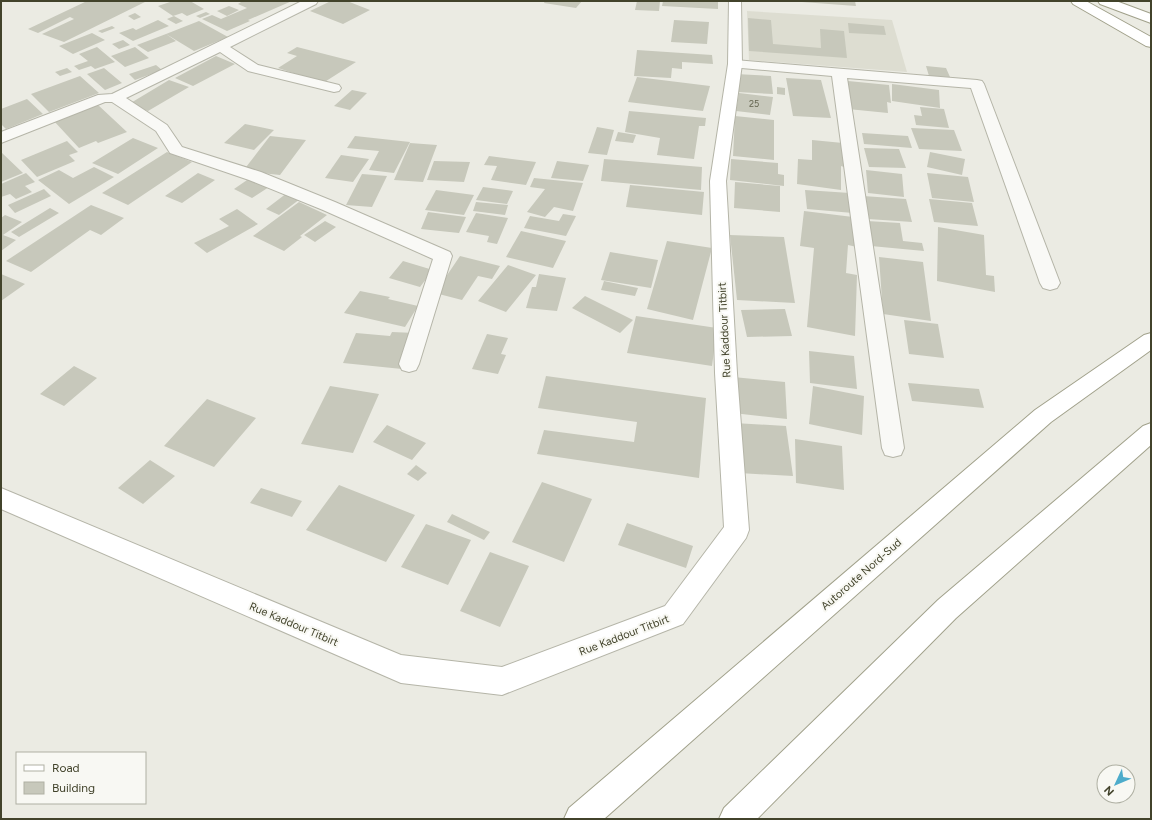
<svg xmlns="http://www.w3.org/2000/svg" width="1152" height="820" viewBox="0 0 1152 820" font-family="Figtree,sans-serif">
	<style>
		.built { fill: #ddddd1 }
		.building { fill: #c7c8bb }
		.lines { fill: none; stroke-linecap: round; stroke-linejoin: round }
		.street-casing { stroke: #b5b5a8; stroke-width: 2 }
		.secondary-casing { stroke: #b5b5a8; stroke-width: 2 }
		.highway-casing { stroke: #a1a18b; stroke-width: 2 }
		.street { fill: #f9f9f6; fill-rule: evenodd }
		.secondary { fill: #fff; fill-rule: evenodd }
		.highway { fill: #fff; fill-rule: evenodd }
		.labels { text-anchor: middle; stroke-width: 4; stroke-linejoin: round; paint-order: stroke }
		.number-label { font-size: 9px; fill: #63644f }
		.street-label { font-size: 11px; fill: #42432b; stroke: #f8f8f3 }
	</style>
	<rect width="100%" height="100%" fill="#ebebe3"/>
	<!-- built -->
	<path class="built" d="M 747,11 L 892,20 L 907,72 L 749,60 Z"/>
	<!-- building -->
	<path class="building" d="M 87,1 L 147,1 L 64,42 L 42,34 L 74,19 L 70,17 L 38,33 L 28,29 Z
		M 173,1 L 190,1 L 204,9 L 187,16 L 182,13 L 173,16 L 158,6 Z
		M 238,1 L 292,1 L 248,20 L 250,21 L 227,31 L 202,19 L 212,15 L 221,19 L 247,8 L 238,4 L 241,2 Z
		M 331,1 L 347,1 L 370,10 L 343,24 L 310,11 Z
		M 545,1 L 582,1 L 576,8 L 544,3 Z
		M 637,1 L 660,1 L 659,11 L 635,10 Z
		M 663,1 L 718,1 L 718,9 L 662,6 Z
		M 802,1 L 855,1 L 856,6 L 802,2 Z
		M 229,6 L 239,10 L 227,16 L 217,11 Z
		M 206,12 L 210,14 L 200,18 L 196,16 Z
		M 135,13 L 141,17 L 134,20 L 128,16 Z
		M 174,16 L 183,21 L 176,24 L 167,19 Z
		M 748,18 L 771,20 L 773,44 L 821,48 L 820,29 L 844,31 L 847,58 L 749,51 Z
		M 158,20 L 169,26 L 133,41 L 119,33 L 133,28 L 136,30 Z
		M 674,20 L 709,22 L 707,44 L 671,42 Z
		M 199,21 L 228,37 L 194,51 L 166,34 Z
		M 848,23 L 884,26 L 886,35 L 849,33 Z
		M 112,26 L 115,28 L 102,33 L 98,31 Z
		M 92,33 L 105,40 L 73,54 L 59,46 Z
		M 166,34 L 176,41 L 148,52 L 137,45 Z
		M 123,40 L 130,45 L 119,49 L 112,44 Z
		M 97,47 L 115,62 L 95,69 L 91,66 L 79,70 L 74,66 L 88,61 L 79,54 Z
		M 135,47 L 149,58 L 125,67 L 111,56 Z
		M 297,47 L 356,62 L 323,83 L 278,68 L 297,56 L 287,53 Z
		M 637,50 L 712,55 L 713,64 L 682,62 L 682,69 L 672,68 L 671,78 L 634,76 Z
		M 216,56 L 235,64 L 193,86 L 175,78 Z
		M 156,65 L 162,70 L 135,80 L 129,74 Z
		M 926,66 L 946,68 L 950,77 L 929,76 Z
		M 67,68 L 72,72 L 60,76 L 55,72 Z
		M 104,68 L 122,83 L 105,90 L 87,74 Z
		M 736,74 L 771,76 L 773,94 L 737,92 Z
		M 80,76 L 99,93 L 49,112 L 31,94 Z
		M 637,77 L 710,86 L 703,111 L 628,102 Z
		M 786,78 L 821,80 L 831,118 L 793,116 Z
		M 169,80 L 189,87 L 148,111 L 129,104 Z
		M 848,81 L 889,85 L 891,103 L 887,102 L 888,113 L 848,109 Z
		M 892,84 L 939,90 L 940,108 L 892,101 Z
		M 777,87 L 785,88 L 785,95 L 777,94 Z
		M 352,90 L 367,93 L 350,110 L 334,106 Z
		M 739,93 L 773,97 L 770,115 L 736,111 Z
		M 27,99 L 43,114 L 6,129 L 1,124 L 1,109 Z
		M 97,104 L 127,132 L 98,143 L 96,141 L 79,148 L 53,120 Z
		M 920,107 L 944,109 L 949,128 L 916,125 L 914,115 L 922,116 Z
		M 629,111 L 706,118 L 705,126 L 699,126 L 694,159 L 657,155 L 660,138 L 625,132 Z
		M 735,116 L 774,120 L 774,160 L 733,156 Z
		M 245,124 L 274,130 L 254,150 L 224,143 Z
		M 597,127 L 614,130 L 607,155 L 588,153 Z
		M 911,128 L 954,130 L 962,151 L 919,149 Z
		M 618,132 L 636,135 L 633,143 L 615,141 Z
		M 862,133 L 908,136 L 912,148 L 864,144 Z
		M 270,136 L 306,140 L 280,175 L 243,171 Z
		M 355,136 L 410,142 L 394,173 L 369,170 L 379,151 L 347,148 Z
		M 133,138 L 158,148 L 118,174 L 92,163 Z
		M 812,140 L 843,143 L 844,167 L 841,166 L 841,190 L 797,184 L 798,159 L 812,160 Z
		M 67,141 L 78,152 L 69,155 L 75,161 L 37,177 L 21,160 Z
		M 410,143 L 437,145 L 423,182 L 394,180 Z
		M 864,148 L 899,149 L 906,168 L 869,167 Z
		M 1,152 L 23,173 L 1,182 Z
		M 167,152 L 192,162 L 128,205 L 102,193 Z
		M 930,152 L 965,159 L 962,175 L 927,167 Z
		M 341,155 L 369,159 L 353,182 L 325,178 Z
		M 489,156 L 536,162 L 526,185 L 491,180 L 497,166 L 484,165 Z
		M 604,159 L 702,167 L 701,190 L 601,181 Z
		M 731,159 L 778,163 L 778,174 L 784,175 L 784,186 L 730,180 Z
		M 434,161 L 470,162 L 464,182 L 427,180 Z
		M 557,161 L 589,165 L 583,181 L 551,178 Z
		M 94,167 L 114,177 L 69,204 L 38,180 L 59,170 L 73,178 Z
		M 866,170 L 902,174 L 904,197 L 868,193 Z
		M 26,173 L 35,182 L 25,186 L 32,192 L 16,199 L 10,194 L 1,197 L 1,184 Z
		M 198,173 L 215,180 L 182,203 L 165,196 Z
		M 927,173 L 968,177 L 974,202 L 932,198 Z
		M 362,174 L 387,176 L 372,207 L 346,205 Z
		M 250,178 L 269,187 L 252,198 L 234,189 Z
		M 534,178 L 583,183 L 573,211 L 554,207 L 545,217 L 527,212 L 545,189 L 530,187 Z
		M 735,182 L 780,186 L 780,212 L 734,208 Z
		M 630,185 L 704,192 L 702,215 L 626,207 Z
		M 483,187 L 513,191 L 507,204 L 476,200 Z
		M 44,189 L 51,196 L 15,213 L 8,205 Z
		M 436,190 L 474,195 L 464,215 L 425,210 Z
		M 805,190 L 850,193 L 853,213 L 807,209 Z
		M 287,193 L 300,199 L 279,215 L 266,209 Z
		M 863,196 L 906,199 L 912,222 L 868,219 Z
		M 929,199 L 972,203 L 978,226 L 934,222 Z
		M 299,202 L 327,215 L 300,236 L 302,237 L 284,251 L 253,236 Z
		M 476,202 L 508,205 L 505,215 L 473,211 Z
		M 91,205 L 124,218 L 101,235 L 90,230 L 31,272 L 6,261 Z
		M 50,208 L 59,213 L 19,237 L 11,232 Z
		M 237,209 L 258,224 L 207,253 L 194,243 L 229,226 L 219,219 Z
		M 804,211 L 853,217 L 857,247 L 848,245 L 846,273 L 857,275 L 855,336 L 807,327 L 814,248 L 800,246 Z
		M 428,212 L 466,217 L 459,233 L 421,229 Z
		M 476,213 L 508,218 L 497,244 L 487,242 L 489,236 L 466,232 Z
		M 563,214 L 576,216 L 566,236 L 524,228 L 530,216 L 559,221 Z
		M 5,215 L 22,222 L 3,235 L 16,240 L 1,251 L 1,218 Z
		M 325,221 L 336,227 L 315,242 L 304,235 Z
		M 867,221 L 900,223 L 903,241 L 922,243 L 924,251 L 871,246 Z
		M 938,227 L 984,235 L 986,275 L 994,276 L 995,292 L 937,281 Z
		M 521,231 L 566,241 L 553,268 L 506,257 Z
		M 730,235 L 784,237 L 795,303 L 737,300 Z
		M 667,241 L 712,248 L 693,320 L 647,309 Z
		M 610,252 L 658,260 L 651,288 L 601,280 Z
		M 460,256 L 500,266 L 492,279 L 478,276 L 462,300 L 435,293 Z
		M 879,257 L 923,262 L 931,321 L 883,314 Z
		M 403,261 L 433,270 L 420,287 L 389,278 Z
		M 508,265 L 536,275 L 506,312 L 478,301 Z
		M 1,274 L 25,284 L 1,301 Z
		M 539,274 L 566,278 L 557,311 L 526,308 L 532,287 L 536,287 Z
		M 604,281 L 638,288 L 635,296 L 601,290 Z
		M 360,291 L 390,297 L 388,299 L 418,306 L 405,327 L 344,313 Z
		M 585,296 L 633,320 L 620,333 L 572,308 Z
		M 785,309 L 792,336 L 747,337 L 741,310 Z
		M 636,316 L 717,328 L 712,366 L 627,353 Z
		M 904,320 L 938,324 L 944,358 L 909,354 Z
		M 392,332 L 415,333 L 402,369 L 343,363 L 356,333 L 390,336 Z
		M 487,334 L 508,338 L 501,354 L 506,355 L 498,374 L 472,369 Z
		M 809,351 L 854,356 L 857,389 L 810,383 Z
		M 74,366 L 97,378 L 64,406 L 40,394 Z
		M 546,376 L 706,398 L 699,478 L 537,454 L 544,430 L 634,442 L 637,422 L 538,408 Z
		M 733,377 L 785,382 L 787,419 L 733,413 Z
		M 908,383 L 979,389 L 984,408 L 912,401 Z
		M 330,386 L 379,394 L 353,453 L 301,444 Z
		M 813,386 L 864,396 L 862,435 L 809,424 Z
		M 207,399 L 256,418 L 214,467 L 164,446 Z
		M 734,423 L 786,426 L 793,476 L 739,473 Z
		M 387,425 L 426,443 L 412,460 L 373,442 Z
		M 795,439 L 842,446 L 844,490 L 796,483 Z
		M 150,460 L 175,476 L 143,504 L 118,488 Z
		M 416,465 L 427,473 L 418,481 L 407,474 Z
		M 542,482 L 592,499 L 564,562 L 512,542 Z
		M 339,485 L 415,515 L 386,562 L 306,530 Z
		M 261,488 L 302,501 L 292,517 L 250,503 Z
		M 452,514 L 490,532 L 484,540 L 447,522 Z
		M 627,523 L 693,546 L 686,568 L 618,545 Z
		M 426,524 L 471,540 L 448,585 L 401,567 Z
		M 490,552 L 529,566 L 500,627 L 460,611 Z"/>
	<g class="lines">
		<defs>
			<path id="street" d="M 302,1 L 318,1 L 316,4 L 230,47 L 258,65 L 339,85 L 341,88 L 339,91 L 334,92 L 248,71 L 220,52 L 126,98 L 167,125 L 182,147 L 261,172 L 335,202 L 450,252 L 452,256 L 419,364 L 416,370 L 409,372 L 402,370 L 399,364 L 433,259 L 323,210 L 249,180 L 170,153 L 156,131 L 112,102 L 105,102 L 1,143 L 1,132 L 98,95 L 112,94 Z
				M 735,60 L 977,80 L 982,81 L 984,84 L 1060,283 L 1057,288 L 1050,290 L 1043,288 L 1040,283 L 971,88 L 847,78 L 904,448 L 901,455 L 893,457 L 885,455 L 882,448 L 832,76 L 730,67 L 728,64 L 730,61 Z"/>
			<path id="secondary" d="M 729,1 L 741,1 L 742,64 L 726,181 L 737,373 L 749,530 L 746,538 L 683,624 L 502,695 L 401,683 L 1,509 L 1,488 L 401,655 L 502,667 L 665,606 L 724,527 L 715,373 L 710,181 L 728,64 Z"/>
			<path id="highway" d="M 1071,1 L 1086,1 L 1151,37 L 1151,47 L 1146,46 L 1073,4 Z
				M 1098,1 L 1116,1 L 1151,14 L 1151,23 L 1100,4 Z
				M 1151,333 L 1151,350 L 1051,422 L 604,819 L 564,819 L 569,808 L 1035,410 L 1144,335 Z
				M 1151,423 L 1151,445 L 956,618 L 757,819 L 719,819 L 724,808 L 938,600 L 1143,426 Z"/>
		</defs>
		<!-- street casing -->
		<use href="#street" class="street-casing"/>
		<!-- secondary casing -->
		<use href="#secondary" class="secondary-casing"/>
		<!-- highway casing -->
		<use href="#highway" class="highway-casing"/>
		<!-- street -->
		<use href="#street" class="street"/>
		<!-- secondary -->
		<use href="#secondary" class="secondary"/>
		<!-- highway -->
		<use href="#highway" class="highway"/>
	</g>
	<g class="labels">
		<!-- number labels -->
		<g class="number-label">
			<text x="754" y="107">25</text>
		</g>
		<!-- street labels -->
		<g class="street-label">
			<text transform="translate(724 330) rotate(-93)" y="4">Rue Kaddour Titbirt</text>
			<text transform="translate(861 574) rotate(-41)" y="4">Autoroute Nord-Sud</text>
			<text transform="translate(294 624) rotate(23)" y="4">Rue Kaddour Titbirt</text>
			<text transform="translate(624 635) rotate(-21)" y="4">Rue Kaddour Titbirt</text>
		</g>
	</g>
	<!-- border -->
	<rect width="1152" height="820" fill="none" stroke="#42432b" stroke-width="4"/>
	<!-- legend -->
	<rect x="16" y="752" width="130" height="52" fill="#f8f8f3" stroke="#afb0a3"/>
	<rect x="24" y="765" width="20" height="6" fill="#ffffff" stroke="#afb0a3"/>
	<text x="52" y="772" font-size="12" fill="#42432b">Road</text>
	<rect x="24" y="782" width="20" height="12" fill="#c7c8bb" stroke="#afb0a3"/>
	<text x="52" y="792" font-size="12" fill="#42432b">Building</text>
	<!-- north arrow -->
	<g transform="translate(1116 784) rotate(226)"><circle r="19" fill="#f8f8f3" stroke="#afb0a3"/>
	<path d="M0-3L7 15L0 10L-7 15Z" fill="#4daccb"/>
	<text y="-6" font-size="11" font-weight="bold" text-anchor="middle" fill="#42432b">N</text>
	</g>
</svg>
